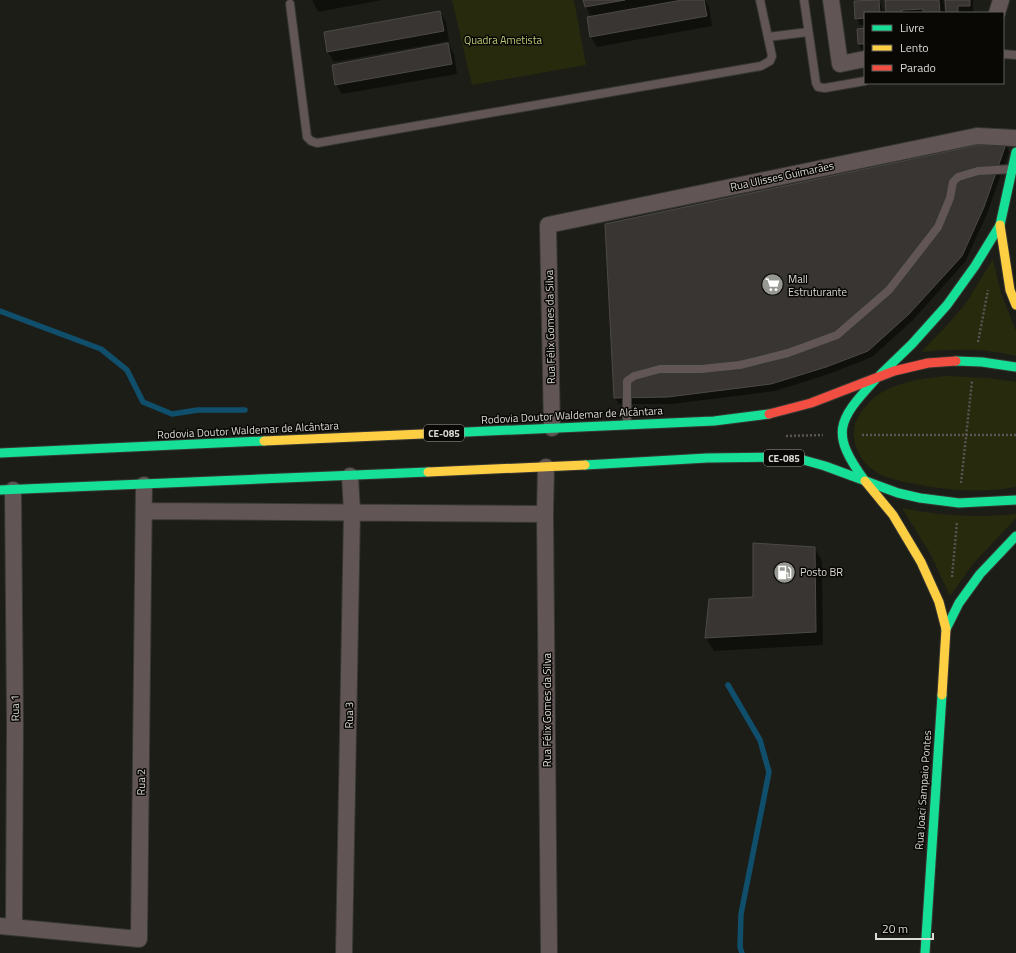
<svg xmlns="http://www.w3.org/2000/svg" width="1016" height="953" viewBox="0 0 1016 953" font-family="'Titillium Web',sans-serif">
	<style>
		.green { fill: #272a0c }
		.shadow { fill: #0007 }
		.lines { fill: none; stroke-linecap: round; stroke-linejoin: round }
		.stream { stroke: #104f6c; stroke-width: 5.5 }
		.building { fill: #383533; stroke: #4c4a47 }
		.lane-casing { stroke: #373733; stroke-width: 10 }
		.street-casing { stroke: #373733; stroke-width: 18 }
		.fast-casing { stroke: #373733; stroke-width: 11 }
		.slow-casing { stroke: #373733; stroke-width: 11 }
		.jam-casing { stroke: #373733; stroke-width: 11 }
		.path { stroke: #5b5454; stroke-width: 2.5; stroke-dasharray: 2 2; stroke-linecap: butt }
		.lane { stroke: #615556; stroke-width: 8 }
		.street { stroke: #615556; stroke-width: 16 }
		.fast { stroke: #16e098; stroke-width: 9 }
		.slow { stroke: #ffcf43; stroke-width: 9 }
		.jam { stroke: #f24e42; stroke-width: 9 }
		.labels { text-anchor: middle; stroke-width: 3; stroke-linejoin: round; paint-order: stroke }
		.shield { fill: #090805; stroke: #9c9b96; stroke-width: 1 }
		.shield-label { font-size: 10px; font-weight: bold; fill: #dbdad4 }
		.park-label { font-size: 11px; fill: #c1ca72; stroke: #090805 }
		.street-label { font-size: 11px; fill: #dbdad4; stroke: #090805 }
		.poi-label { font-size: 11px; fill: #dbdad4; stroke: #090805; text-anchor: start }
	</style>
	<rect width="100%" height="100%" fill="#1d1d18"/>
	<!-- green -->
	<path class="green" d="M 452,0 L 574,0 L 586,65 L 472,85 Z
		M 993,259 L 1001,293 L 1016,331 L 1016,356 C 983,348 954,349 921,352 L 950,322 L 966,303 Z
		M 948,376 L 988,378 L 1016,382 L 1016,487 C 981,493 946,491 911,483 C 898,481 884,478 873,470 C 863,464 855,449 854,437 C 853,428 855,422 860,414 C 878,384 915,379 948,376 Z
		M 902,508 C 941,516 976,518 1016,514 L 1016,518 L 973,564 L 950,596 L 931,555 Z"/>
	<!-- shadow -->
	<path class="shadow" d="M 312,0 L 382,0 L 318,12 Z
		M 584,0 L 705,0 L 709,7 L 712,26 L 597,47 L 591,37 L 588,18 L 591,17 L 586,7 Z
		M 879,0 L 882,7 L 883,13 L 865,13 L 865,25 L 860,25 L 856,18 Z
		M 886,0 L 943,0 L 945,13 L 887,13 Z
		M 946,0 L 973,0 L 973,12 L 947,13 Z
		M 440,12 L 446,22 L 449,41 L 334,62 L 328,52 L 325,33 Z
		M 865,29 L 865,50 L 862,51 L 859,44 L 858,30 Z
		M 448,44 L 454,54 L 457,74 L 342,94 L 336,84 Z
		M 1006,145 L 1009,152 L 987,214 L 965,262 L 912,321 L 872,357 L 829,374 L 775,391 L 672,404 L 619,404 L 615,398 Z
		M 815,548 L 822,561 L 823,645 L 714,651 L 706,638 Z"/>
	<g class="lines">
		<!-- stream -->
		<path class="stream" d="M 0,311 L 101,349 L 127,370 L 143,402 L 172,414 L 198,410 L 245,410
			M 728,685 L 760,740 L 769,772 L 741,914 L 740,947 L 742,953"/>
	</g>
	<!-- building -->
	<path class="building" d="M 583,0 L 625,0 L 585,7 Z
		M 682,0 L 704,0 L 707,16 L 590,37 L 587,17 Z
		M 879,0 L 880,13 L 865,13 L 865,18 L 855,19 L 854,1 Z
		M 885,0 L 939,0 L 940,13 L 923,13 L 923,9 L 902,10 L 902,13 L 886,13 Z
		M 945,0 L 970,0 L 970,6 L 958,6 L 958,13 L 946,13 Z
		M 440,11 L 444,31 L 327,52 L 324,32 Z
		M 865,28 L 865,44 L 858,44 L 857,29 Z
		M 448,43 L 452,64 L 335,85 L 332,65 Z
		M 1006,144 L 984,207 L 962,256 L 909,314 L 868,351 L 826,367 L 771,384 L 668,397 L 614,398 L 605,224 L 978,145 Z
		M 753,543 L 815,547 L 816,632 L 705,638 L 709,599 L 753,597 Z"/>
	<g class="lines">
		<defs>
			<path id="lane" d="M 804,0 L 816,83 L 818,87 L 825,88 L 865,81
				M 290,4 L 307,137 L 311,141 L 317,143 L 761,66 L 770,61 L 772,56 L 760,0
				M 768,37 L 808,32
				M 1003,54 L 1016,55
				M 627,424 L 627,381 L 634,376 L 660,369 L 701,369 L 740,365 L 788,353 L 837,335 L 889,290 L 938,227 L 950,198 L 953,182 L 958,177 L 978,171 L 1011,169"/>
			<path id="street" d="M 831,0 L 840,64 L 865,59
				M 997,13 L 1001,0
				M 552,428 L 548,225 L 977,136 L 1016,138
				M 546,467 L 545,514 L 549,953
				M 13,490 L 15,723 L 14,926
				M 144,511 L 545,514
				M 0,926 L 139,939 L 144,485
				M 344,953 L 352,512 L 350,476"/>
			<path id="fast" d="M 956,361 L 982,362 L 1016,367
				M 880,375 L 912,344 L 947,305 L 975,266 L 1000,225 L 1016,152
				M 445,433 L 714,421 L 769,414
				M 0,453 L 264,441
				M 585,465 L 707,458 L 776,457 L 800,459 L 825,466 L 898,493 L 920,498 L 959,503 L 1016,500
				M 865,481 C 830,433 837,421 875,380
				M 0,490 L 428,472
				M 946,629 L 959,603 L 980,574 L 1016,536
				M 925,953 L 942,695"/>
			<path id="slow" d="M 1000,225 L 1010,290 L 1016,305
				M 264,441 L 445,433
				M 428,472 L 585,465
				M 865,481 L 893,515 L 921,562 L 939,602 L 946,629 L 942,695"/>
			<path id="jam" d="M 769,414 L 811,403 L 894,371 L 928,363 L 956,361"/>
		</defs>
		<!-- lane casing -->
		<use href="#lane" class="lane-casing"/>
		<!-- street casing -->
		<use href="#street" class="street-casing"/>
		<!-- fast casing -->
		<use href="#fast" class="fast-casing"/>
		<!-- slow casing -->
		<use href="#slow" class="slow-casing"/>
		<!-- jam casing -->
		<use href="#jam" class="jam-casing"/>
		<!-- path -->
		<path class="path" d="M 978,342 L 988,290
			M 862,435 L 1016,435
			M 786,436 L 823,435
			M 961,483 L 972,381
			M 952,577 L 957,522"/>
		<!-- lane -->
		<use href="#lane" class="lane"/>
		<!-- street -->
		<use href="#street" class="street"/>
		<!-- fast -->
		<use href="#fast" class="fast"/>
		<!-- slow -->
		<use href="#slow" class="slow"/>
		<!-- jam -->
		<use href="#jam" class="jam"/>
	</g>
	<!-- icons -->
	<defs>
		<symbol id="supermarket-disc" viewBox="-11 -11 22 22"><circle r="9.5" fill="#989892" stroke="#090805"/><path d="M-6-5.5h2.5l.6 2H6L4.5 2H-2.5L-4.4-4H-6ZM-1.5 3.2a1.3 1.3 0 1 0 .1 0ZM3 3.2a1.3 1.3 0 1 0 .1 0Z" fill="#fff"/></symbol>
		<symbol id="fuel-disc" viewBox="-11 -11 22 22"><circle r="9.5" fill="#989892" stroke="#090805"/><path d="M-5.5-6h7V0h2V4h1.3V-2.5L3-4.5l.8-.8L6-3V5H2.5V1h-1V6h-7ZM-4.2-4.7v3.2H.2V-4.7Z" fill="#fff"/></symbol>
	</defs>
	<g fill-rule="evenodd">
		<use href="#supermarket-disc" x="760" y="272" width="25" height="25"/>
		<use href="#fuel-disc" x="772" y="560" width="25" height="25"/>
	</g>
	<g class="labels">
		<!-- shield labels -->
		<g class="shield">
			<rect x="424" y="425" width="40" height="16" rx="3"/>
			<rect x="764" y="450" width="40" height="16" rx="3"/>
		</g>
		<g class="shield-label">
			<text x="444" y="437">CE-085</text>
			<text x="784" y="462">CE-085</text>
		</g>
		<!-- park labels -->
		<g class="park-label">
			<text x="503" y="44">Quadra Ametista</text>
		</g>
		<!-- street labels -->
		<g class="street-label">
			<text transform="translate(782 176) rotate(-12)" y="4">Rua Ulisses Guimarães</text>
			<text transform="translate(550 327) rotate(-91)" y="4">Rua Félix Gomes da Silva</text>
			<text transform="translate(572 415) rotate(-3)" y="4">Rodovia Doutor Waldemar de Alcântara</text>
			<text transform="translate(248 430) rotate(-3)" y="4">Rodovia Doutor Waldemar de Alcântara</text>
			<text transform="translate(15 708) rotate(-91)" y="4">Rua 1</text>
			<text transform="translate(547 710) rotate(-90)" y="4">Rua Félix Gomes da Silva</text>
			<text transform="translate(349 715) rotate(-89)" y="4">Rua 3</text>
			<text transform="translate(141 782) rotate(-89)" y="4">Rua 2</text>
			<text transform="translate(923 790) rotate(-86)" y="4">Rua Joaci Sampaio Pontes</text>
		</g>
		<!-- poi labels -->
		<g class="poi-label">
			<text x="788" y="283">Mall<tspan x="788" dy="13">Estruturante</tspan></text>
			<text x="800" y="576">Posto BR</text>
		</g>
	</g>
	<!-- legend -->
	<rect x="864" y="12" width="140" height="72" fill="#090805" stroke="#5d5c58"/>
	<rect x="872" y="25" width="20" height="6" fill="#16e098" stroke="#5d5c58"/>
	<text x="900" y="32" font-size="12" fill="#dbdad4">Livre</text>
	<rect x="872" y="45" width="20" height="6" fill="#ffcf43" stroke="#5d5c58"/>
	<text x="900" y="52" font-size="12" fill="#dbdad4">Lento</text>
	<rect x="872" y="65" width="20" height="6" fill="#f24e42" stroke="#5d5c58"/>
	<text x="900" y="72" font-size="12" fill="#dbdad4">Parado</text>
	<!-- scale -->
	<path d="M876 933v6h57v-6" fill="none" stroke="#dbdad4" stroke-width="2"/>
	<text x="882" y="933" font-size="12" fill="#dbdad4" stroke="#090805" stroke-width="3" paint-order="stroke">20 m</text>
</svg>
